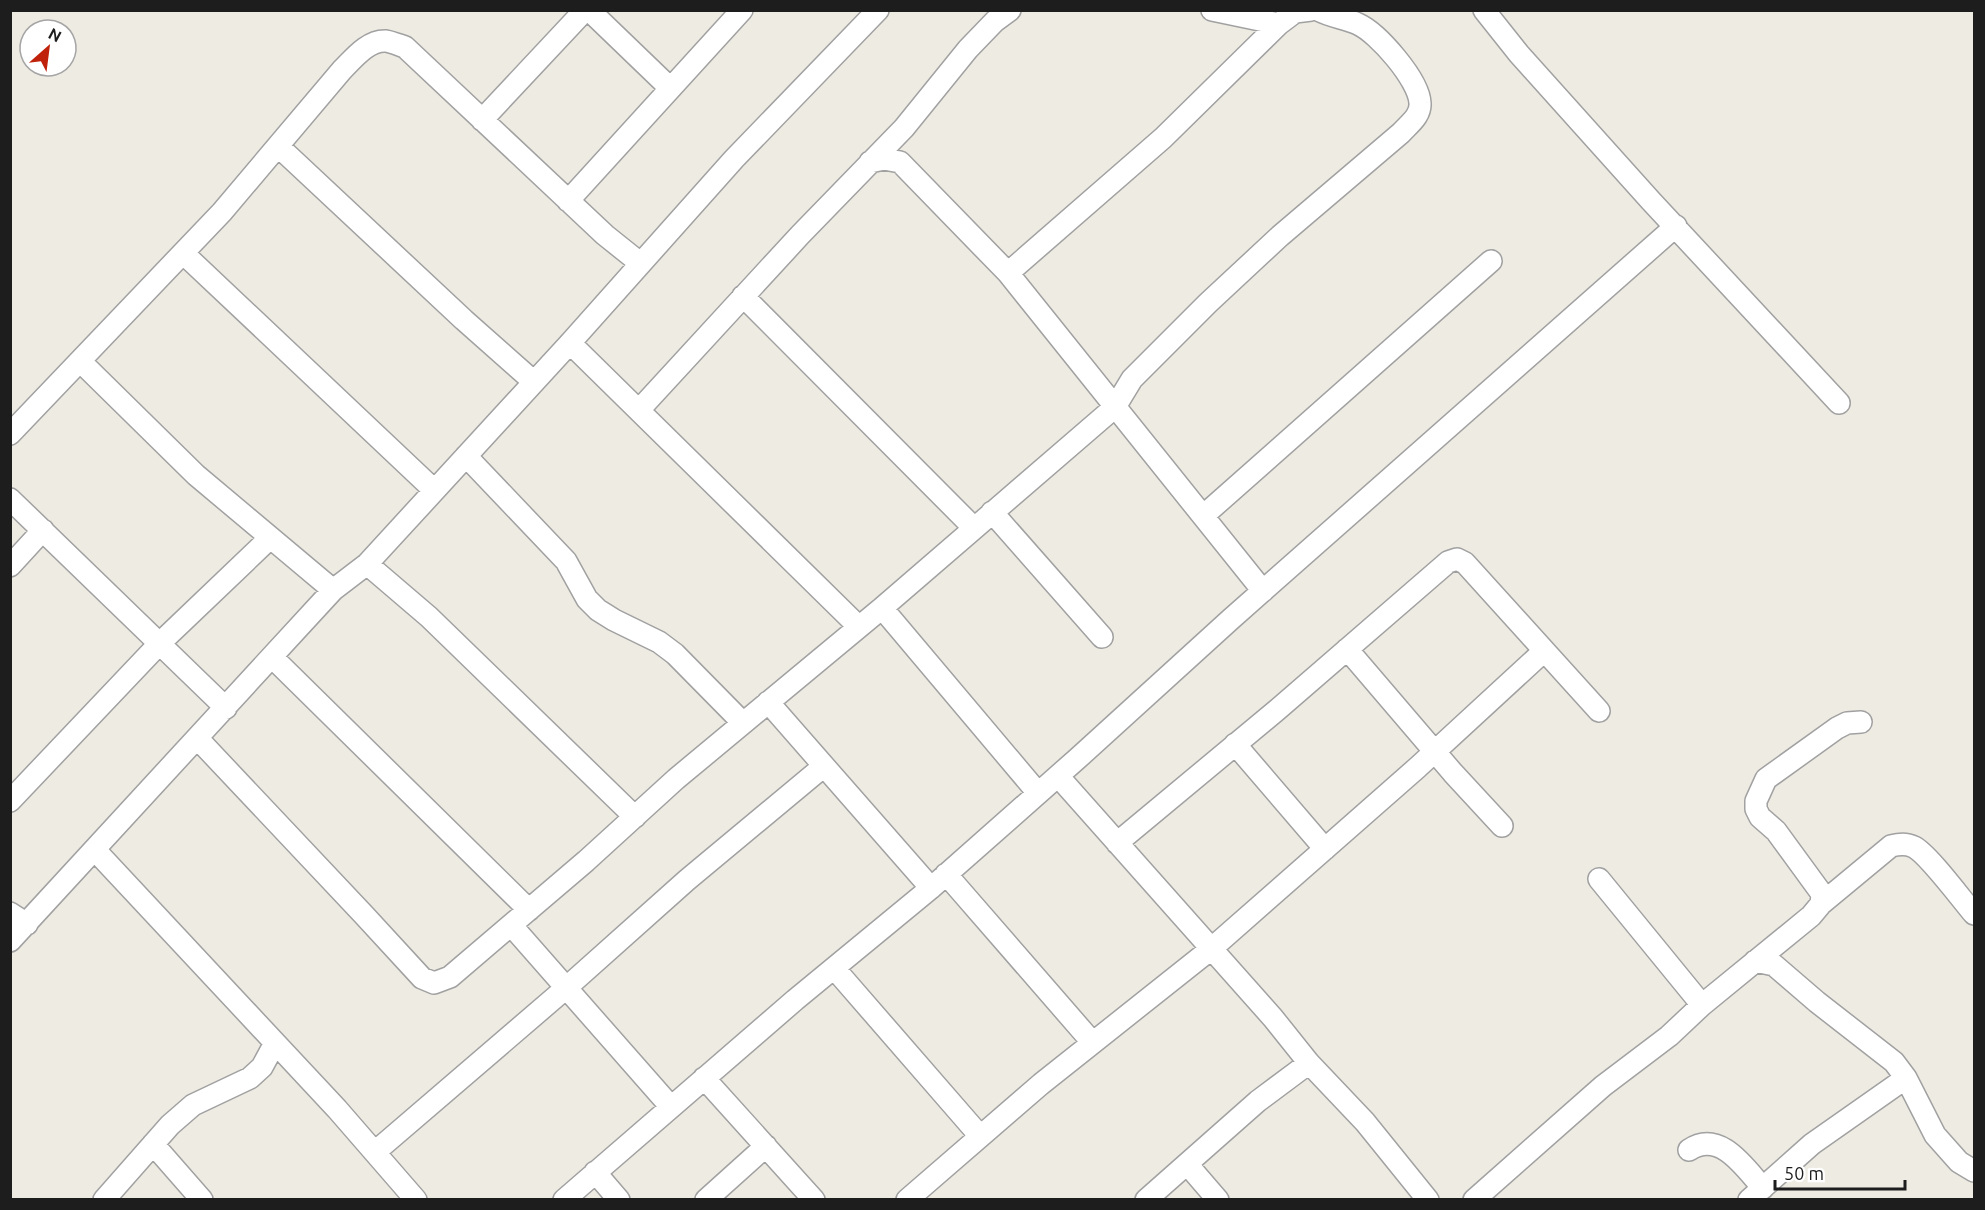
<svg xmlns="http://www.w3.org/2000/svg" width="1985" height="1210" viewBox="0 0 1985 1210" font-family="Ubuntu,sans-serif">
	<style>
		.lines { fill: none; stroke-linecap: round; stroke-linejoin: round }
		.minor-casing { stroke: #a1a1a1; stroke-width: 24 }
		.minor { stroke: #fff; stroke-width: 21 }
	</style>
	<rect width="100%" height="100%" fill="#eeebe3"/>
	<g class="lines">
		<defs>
			<path id="minor" d="M 589,10 L 670,88
				M 1212,10 L 1279,24
				M 1484,10 L 1519,54 L 1651,201 L 1839,403
				M 482,120 L 585,10
				M 278,146 L 464,320 L 534,382
				M 870,162 L 884,159 L 900,162 L 1008,273 L 1263,591
				M 568,201 L 742,10
				M 183,253 L 434,490
				M 1008,273 L 1163,138 L 1279,24 L 1295,12 L 1311,10
				M 743,296 L 973,527
				M 570,343 L 858,626
				M 80,361 L 196,475 L 333,590
				M 639,410 L 800,235 L 904,128 L 968,49 L 995,21 L 1010,10
				M 10,434 L 222,212 L 342,70 C 354,58 368,40 386,41 C 392,42 399,45 405,47 L 605,235 L 640,263
				M 466,456 L 566,561 L 587,599 L 598,610 L 614,620 L 659,642 L 675,654 L 743,723
				M 10,499 L 226,708
				M 992,512 L 1102,637
				M 1203,516 L 1491,261
				M 367,564 L 429,617 L 635,817
				M 10,566 L 43,530
				M 882,608 L 1038,793
				M 1347,649 L 1453,773 L 1502,826
				M 272,657 L 529,910
				M 768,702 L 931,888
				M 198,739 L 364,915 L 422,978 L 434,983 L 450,977 L 586,861 L 676,779 L 882,608 L 1115,407 L 1132,379 L 1208,303 L 1280,236 L 1401,133 C 1409,124 1421,116 1420,103 C 1419,80 1378,33 1358,24 C 1345,18 1331,17 1318,10
				M 1235,744 L 1325,849
				M 1058,776 L 1273,1018 L 1309,1063 L 1365,1122 L 1428,1200
				M 10,801 L 160,643 L 270,538
				M 1117,843 L 1277,710 L 1448,562 L 1457,559 L 1465,563 L 1599,711
				M 95,850 L 337,1109 L 416,1200
				M 946,874 L 1092,1042
				M 1599,879 L 1702,1005
				M 1821,904 L 1891,846 C 1899,844 1906,843 1914,847 C 1928,854 1962,900 1974,914
				M 10,913 L 27,924
				M 511,925 L 671,1107
				M 10,941 L 333,590 L 367,564 L 570,343 L 734,159 L 878,10
				M 1755,961 L 1774,965 L 1817,1002 L 1894,1062 L 1906,1078 L 1935,1135 L 1959,1162 L 1974,1171
				M 834,968 L 980,1136
				M 704,1078 L 814,1200
				M 153,1144 L 202,1200
				M 1689,1150 C 1720,1129 1745,1168 1763,1188
				M 375,1152 L 566,988 L 687,880 L 824,766
				M 1187,1164 L 1218,1200
				M 595,1172 L 619,1200
				M 104,1200 L 170,1125 L 193,1105 L 250,1078 L 262,1067 L 275,1043
				M 564,1200 L 795,1000 L 931,888 L 1077,759 L 1231,619 L 1676,226
				M 706,1200 L 766,1146
				M 907,1200 L 1041,1084 L 1211,949 L 1418,767 L 1544,651
				M 1146,1200 L 1258,1101 L 1309,1063
				M 1474,1200 L 1603,1086 L 1669,1036 L 1702,1005 L 1811,916 L 1821,904 L 1822,894 L 1776,831 L 1760,817 L 1756,809 L 1756,801 L 1766,779 L 1837,728 L 1847,723 L 1861,722
				M 1749,1200 L 1812,1144 L 1906,1078"/>
		</defs>
		<!-- minor casing -->
		<use href="#minor" class="minor-casing"/>
		<!-- minor -->
		<use href="#minor" class="minor"/>
	</g>
	<!-- border -->
	<rect width="1985" height="1210" fill="none" stroke="#1d1d1d" stroke-width="24"/>
	<!-- north arrow -->
	<g transform="translate(48 48) rotate(28)"><circle r="28" fill="#ffffff" stroke="#a5a5a5" stroke-width="1.5"/>
	<path d="M0-4.5L10 22L0 15L-10 22Z" fill="#bf210a"/>
	<text y="-9" font-size="16" font-weight="bold" text-anchor="middle" fill="#1d1d1d">N</text>
	</g>
	<!-- scale -->
	<path d="M1775 1180v9h130v-9" fill="none" stroke="#1d1d1d" stroke-width="3"/>
	<text x="1784" y="1180" font-size="18" fill="#1d1d1d" stroke="#ffffff" stroke-width="4.5" paint-order="stroke">50 m</text>
</svg>
